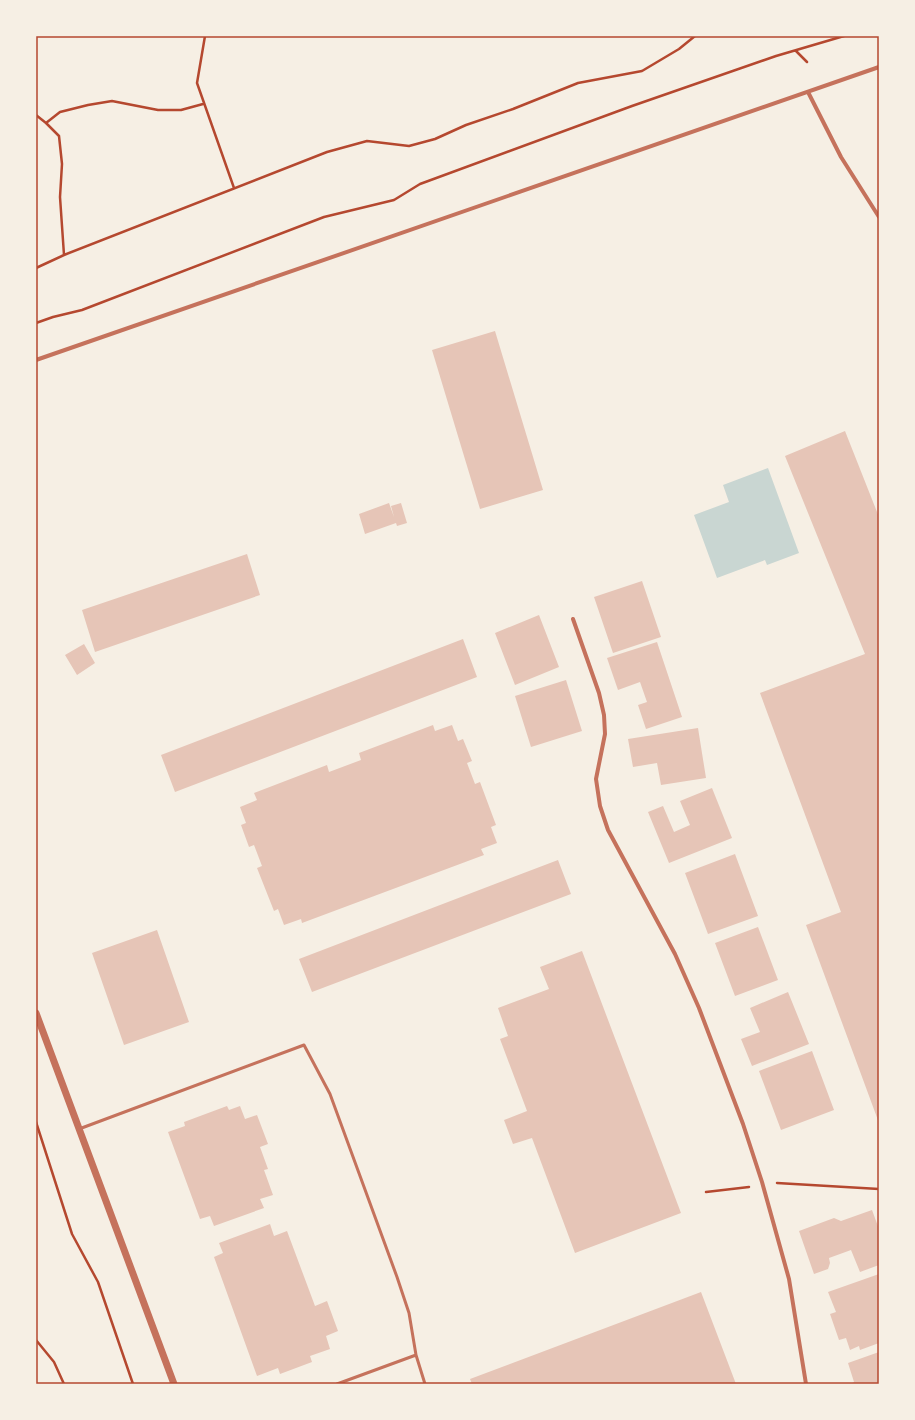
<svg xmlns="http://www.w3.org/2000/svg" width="915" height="1420" viewBox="0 0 915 1420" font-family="Commissioner,sans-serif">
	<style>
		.water { fill: #c9d6d2 }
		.building { fill: #e6c5b7 }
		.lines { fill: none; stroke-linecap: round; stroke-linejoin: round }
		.path { stroke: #b5482f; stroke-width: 2.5 }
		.service { stroke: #c5725c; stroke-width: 3 }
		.minor { stroke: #c5725c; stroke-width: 4 }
		.tertiary { stroke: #c5725c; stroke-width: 7 }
		.neatline { fill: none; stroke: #b5482f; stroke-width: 1.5 }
	</style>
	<rect width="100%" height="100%" fill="#f6efe4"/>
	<!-- water -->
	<path class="water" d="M 768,468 L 799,553 L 767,565 L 765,560 L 717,578 L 694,515 L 729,502 L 723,485 Z"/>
	<!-- building -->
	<path class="building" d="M 495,331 L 543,490 L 480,509 L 432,350 Z
		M 845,431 L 879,517 L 879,1123 L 806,925 L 841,912 L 760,693 L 865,654 L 785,456 Z
		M 389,503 L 394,517 L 391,506 L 401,503 L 407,523 L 397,526 L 396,523 L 365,534 L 359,514 Z
		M 247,554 L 260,595 L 95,652 L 82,610 Z
		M 642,581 L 661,637 L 613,653 L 594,597 Z
		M 539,615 L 559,667 L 515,685 L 495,633 Z
		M 463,639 L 477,677 L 175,792 L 161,755 Z
		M 657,642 L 682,717 L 646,729 L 638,705 L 647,702 L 640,682 L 618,690 L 607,658 Z
		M 84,644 L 95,663 L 77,675 L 65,655 Z
		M 566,680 L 582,731 L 531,747 L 515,696 Z
		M 433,725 L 435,731 L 452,725 L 458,741 L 463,739 L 472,761 L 467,763 L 475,784 L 480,782 L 496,825 L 491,827 L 497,843 L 481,849 L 484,855 L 302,923 L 301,919 L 284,925 L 278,909 L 274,911 L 257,868 L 262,866 L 254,845 L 249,847 L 241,825 L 246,823 L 240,807 L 257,800 L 254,793 L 327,765 L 329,772 L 361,760 L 359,753 Z
		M 698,728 L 706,778 L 661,785 L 657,763 L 633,767 L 628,739 Z
		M 712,788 L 732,838 L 669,863 L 648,812 L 663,806 L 674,832 L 690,825 L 680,801 Z
		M 735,854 L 758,916 L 708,934 L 685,873 Z
		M 558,860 L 571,894 L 312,992 L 299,959 Z
		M 758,927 L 778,980 L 735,996 L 715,943 Z
		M 157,930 L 189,1022 L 124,1045 L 92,953 Z
		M 582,951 L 681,1213 L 575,1253 L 532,1138 L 513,1144 L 504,1120 L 527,1111 L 500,1039 L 508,1036 L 498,1008 L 549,989 L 540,967 Z
		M 788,992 L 809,1044 L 752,1066 L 741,1039 L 760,1032 L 750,1008 Z
		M 812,1051 L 834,1110 L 781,1130 L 759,1071 Z
		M 227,1106 L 229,1110 L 240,1106 L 245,1119 L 257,1115 L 268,1144 L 260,1147 L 268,1169 L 264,1170 L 273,1195 L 260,1199 L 264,1208 L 214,1226 L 210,1216 L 200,1219 L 168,1132 L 185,1126 L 184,1122 Z
		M 872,1210 L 879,1229 L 879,1265 L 860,1272 L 851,1250 L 829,1258 L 830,1263 L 828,1269 L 814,1274 L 799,1231 L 834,1218 L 841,1221 Z
		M 270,1224 L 274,1236 L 287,1231 L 315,1306 L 327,1301 L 338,1331 L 326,1336 L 330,1349 L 310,1356 L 312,1362 L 280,1374 L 278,1368 L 257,1376 L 214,1257 L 223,1253 L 219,1243 Z
		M 879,1274 L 879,1343 L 860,1350 L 859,1346 L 850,1350 L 846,1338 L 839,1340 L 830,1314 L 836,1312 L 828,1292 Z
		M 701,1292 L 736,1384 L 472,1384 L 470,1379 Z
		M 879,1352 L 879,1384 L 851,1384 L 854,1382 L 848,1363 Z"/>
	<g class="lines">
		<!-- path -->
		<path class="path" d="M 205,36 L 197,83 L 234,188
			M 796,51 L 807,62
			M 36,115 L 46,123 L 59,136 L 62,164 L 60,197 L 64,255
			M 46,123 L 60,112 L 88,105 L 112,101 L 158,110 L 181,110 L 203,104
			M 36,268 L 64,255 L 327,152 L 367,141 L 409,146 L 435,139 L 466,125 L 513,109 L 578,83 L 642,71 L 679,49 L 695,36
			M 36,323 L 53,317 L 82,310 L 324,217 L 394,200 L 420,184 L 632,106 L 776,56 L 844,36
			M 36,1122 L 72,1234 L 98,1282 L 133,1384
			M 777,1183 L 879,1189
			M 706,1192 L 749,1187
			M 36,1340 L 54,1362 L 64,1384"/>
		<!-- service -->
		<path class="service" d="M 79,1129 L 304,1045 L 330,1094 L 397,1277 L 409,1313 L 416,1355 L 425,1384
			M 337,1384 L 416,1355"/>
		<!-- minor -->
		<path class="minor" d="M 808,92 L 841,157 L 879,217
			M 36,360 L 879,67
			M 573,619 L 599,693 L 604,715 L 605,734 L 596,779 L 600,806 L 608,830 L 675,954 L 699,1008 L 743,1124 L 762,1182 L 789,1279 L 806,1384"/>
		<!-- tertiary -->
		<path class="tertiary" d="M 36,1013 L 174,1384"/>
	</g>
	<!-- border -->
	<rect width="915" height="1420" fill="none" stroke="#f6efe4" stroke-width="74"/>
	<rect x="37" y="37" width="841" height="1346" class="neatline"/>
</svg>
